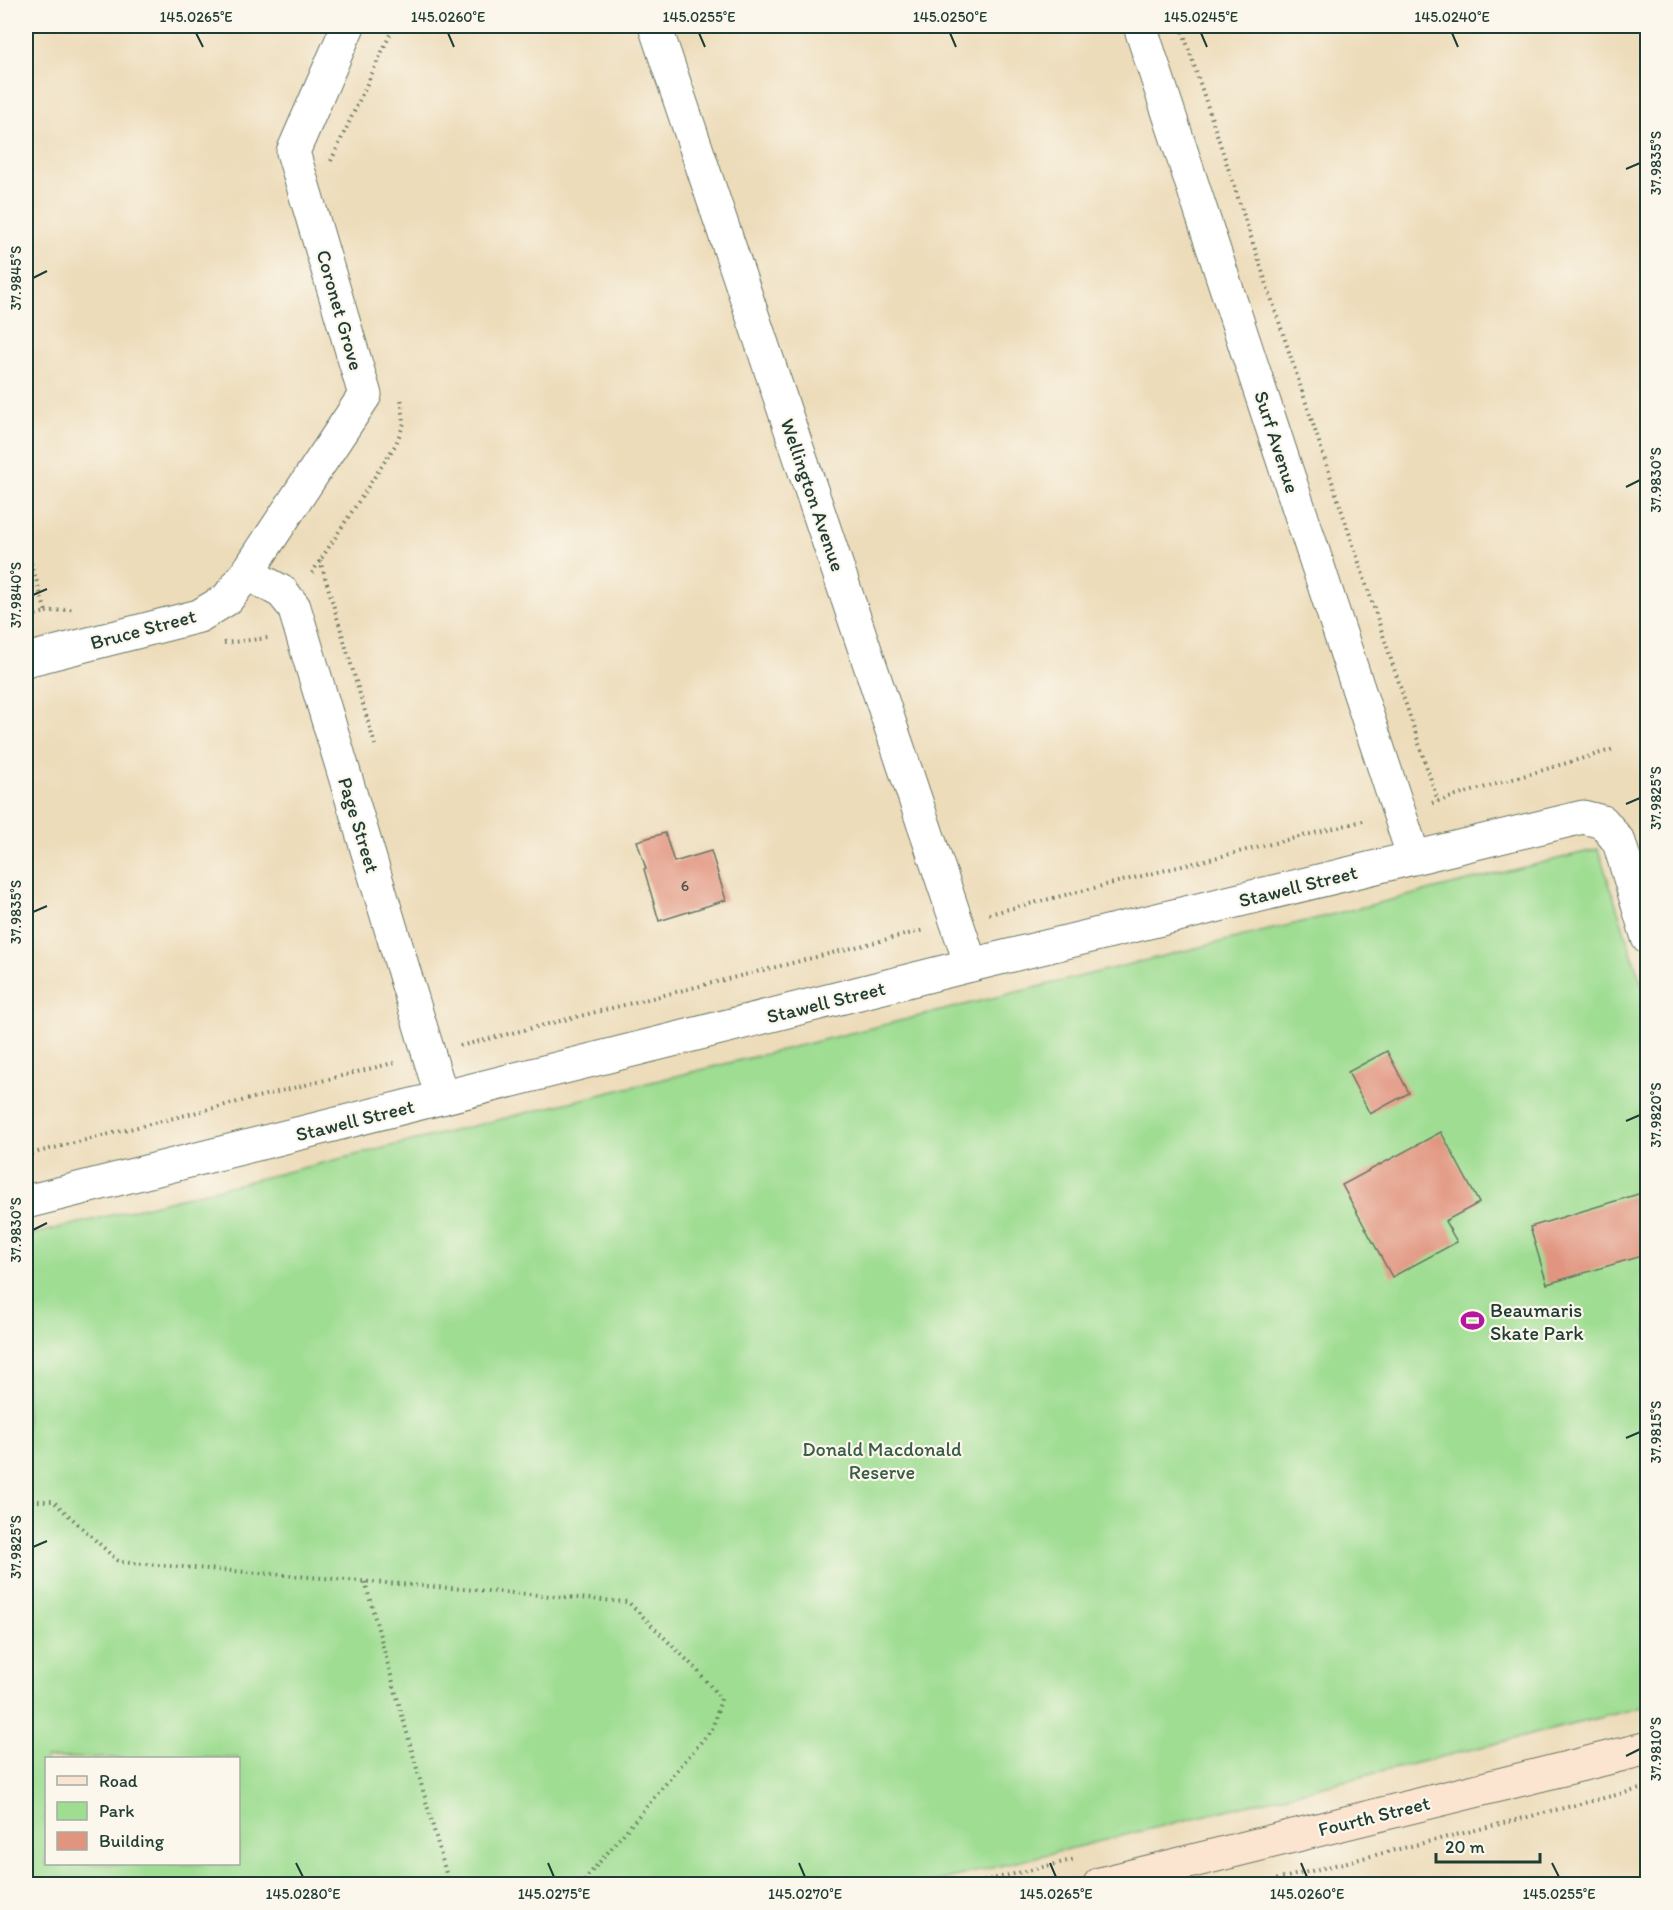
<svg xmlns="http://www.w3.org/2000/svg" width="1673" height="1910" viewBox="0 0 1673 1910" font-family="Itim,sans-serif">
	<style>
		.green { fill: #9fdd92; stroke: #5f8d63; stroke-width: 1.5; fill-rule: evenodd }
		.building { fill: #e1947f }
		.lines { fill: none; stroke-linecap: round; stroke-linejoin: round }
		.street-casing { stroke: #677563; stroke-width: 35 }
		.secondary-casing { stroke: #677563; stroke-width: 35 }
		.path { stroke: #677563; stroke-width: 4; stroke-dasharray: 1.5 4.5; stroke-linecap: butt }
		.street { stroke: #fff; stroke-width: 33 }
		.secondary { stroke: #fce5d0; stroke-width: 33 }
		.ticks { fill: none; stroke: #1f3d34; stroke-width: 2 }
		.labels { text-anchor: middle; stroke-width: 4.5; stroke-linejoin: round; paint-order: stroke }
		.number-label { font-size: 16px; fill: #505347 }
		.street-label { font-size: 20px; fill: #1f3d34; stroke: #fbf7ec }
		.poi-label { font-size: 20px; fill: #1f3d34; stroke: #fbf7ec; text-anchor: start }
		.park-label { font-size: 20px; fill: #395d47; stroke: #fbf7ec }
		.neatline { fill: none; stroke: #1f3d34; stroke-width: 2 }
		.ticks-label { font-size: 15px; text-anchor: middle; fill: #1f3d34 }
	</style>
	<rect width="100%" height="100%" fill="#fbf7ec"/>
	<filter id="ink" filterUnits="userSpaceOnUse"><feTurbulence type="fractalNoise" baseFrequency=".0167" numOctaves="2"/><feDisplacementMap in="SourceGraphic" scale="12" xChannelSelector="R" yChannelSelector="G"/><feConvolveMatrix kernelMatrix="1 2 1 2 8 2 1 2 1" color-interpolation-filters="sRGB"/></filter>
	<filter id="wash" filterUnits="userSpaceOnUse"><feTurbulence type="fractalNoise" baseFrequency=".008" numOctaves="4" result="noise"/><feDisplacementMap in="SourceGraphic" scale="24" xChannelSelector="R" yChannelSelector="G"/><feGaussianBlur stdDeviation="1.35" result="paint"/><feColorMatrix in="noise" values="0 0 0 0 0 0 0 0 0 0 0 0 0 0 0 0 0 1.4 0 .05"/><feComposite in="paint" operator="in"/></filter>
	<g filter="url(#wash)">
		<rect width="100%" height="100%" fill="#eddcba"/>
		<!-- green -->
		<path class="green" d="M 1598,849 L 1647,1001 L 1647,1706 L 927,1884 L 26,1884 L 26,1236 ZM 46,1758 L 238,1758 L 238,1864 L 46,1864 Z"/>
		<g id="blocks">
			<!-- building -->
			<path class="building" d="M 665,833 L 674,862 L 711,851 L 726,900 L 659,921 L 644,869 L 646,869 L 637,841 Z
				M 1387,1051 L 1409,1093 L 1370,1114 L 1348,1072 Z
				M 1441,1132 L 1479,1203 L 1445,1221 L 1457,1242 L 1392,1277 L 1342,1185 Z
				M 1648,1191 L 1648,1254 L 1547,1284 L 1530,1227 Z"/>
		</g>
	</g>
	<g filter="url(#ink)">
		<use href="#blocks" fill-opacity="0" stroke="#677563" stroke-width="1.5"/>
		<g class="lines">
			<defs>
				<path id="street" d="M 655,26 L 971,965
					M 1140,26 L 1414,858
					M 247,573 L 282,592 L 294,607 L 442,1098
					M 26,660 L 199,616 L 227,599 L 247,573 L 365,395 L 293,152 L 348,26
					M 26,1202 L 971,965 L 1583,817 L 1603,822 L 1619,842 L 1648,938"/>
				<path id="secondary" d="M 1100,1884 L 1648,1748"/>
			</defs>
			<!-- street casing -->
			<use href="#street" class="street-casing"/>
			<!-- secondary casing -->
			<use href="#secondary" class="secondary-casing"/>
			<!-- path -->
			<path class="path" d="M 1181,26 L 1438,801
				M 331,161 L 394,26
				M 26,546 L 46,612 L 26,617
				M 320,560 L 375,745
				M 312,573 L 396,444 L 404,423 L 401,397
				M 46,612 L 69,609 L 75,610
				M 224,643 L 268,638
				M 1432,803 L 1614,749
				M 989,914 L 1367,820
				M 460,1046 L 924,930
				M 26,1155 L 397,1062
				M 26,1501 L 53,1501 L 119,1562 L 628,1602 L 697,1670 L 721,1699 L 712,1729 L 581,1884
				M 365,1582 L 449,1884
				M 972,1884 L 1076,1859
				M 1259,1884 L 1648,1787"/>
			<!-- street -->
			<use href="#street" class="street"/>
			<!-- secondary -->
			<use href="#secondary" class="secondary"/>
		</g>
	</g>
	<!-- ticks -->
	<path class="ticks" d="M 196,33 L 203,47M 448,33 L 454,47M 699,33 L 705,47M 950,33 L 956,47M 1201,33 L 1207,47M 1452,33 L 1458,47M 1626,169 L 1640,163M 33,278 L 47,271M 1626,487 L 1640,480M 33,595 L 47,589M 1626,804 L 1640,798M 33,912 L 47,906M 1626,1121 L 1640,1115M 33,1230 L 47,1223M 1626,1438 L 1640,1432M 33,1547 L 47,1541M 1626,1756 L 1640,1749M 296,1863 L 303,1877M 548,1863 L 554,1877M 799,1863 L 805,1877M 1050,1863 L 1056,1877M 1301,1863 L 1307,1877M 1552,1863 L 1559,1877"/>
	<!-- icons -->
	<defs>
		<symbol id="stadium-bare" viewBox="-9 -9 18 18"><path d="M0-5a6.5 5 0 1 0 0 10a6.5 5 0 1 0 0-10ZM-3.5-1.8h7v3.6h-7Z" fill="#b5179e" stroke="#fbf7ec" stroke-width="2.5" paint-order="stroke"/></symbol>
	</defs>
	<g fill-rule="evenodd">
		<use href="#stadium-bare" x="1456" y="1304" width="33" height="33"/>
	</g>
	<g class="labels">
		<!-- number labels -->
		<g class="number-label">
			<text x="685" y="891">6</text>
		</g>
		<!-- street labels -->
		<g class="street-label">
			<text transform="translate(340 310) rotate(74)" y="7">Coronet Grove</text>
			<text transform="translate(1277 442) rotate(72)" y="7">Surf Avenue</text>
			<text transform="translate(813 495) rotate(71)" y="7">Wellington Avenue</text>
			<text transform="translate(143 629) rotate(-15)" y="7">Bruce Street</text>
			<text transform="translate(359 825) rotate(73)" y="7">Page Street</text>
			<text transform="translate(1298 886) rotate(-14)" y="7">Stawell Street</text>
			<text transform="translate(826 1002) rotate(-14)" y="7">Stawell Street</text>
			<text transform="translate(355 1120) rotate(-14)" y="7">Stawell Street</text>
			<text transform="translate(1374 1816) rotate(-14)" y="7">Fourth Street</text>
		</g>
		<!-- poi labels -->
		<g class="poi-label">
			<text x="1490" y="1317">Beaumaris<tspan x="1490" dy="23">Skate Park</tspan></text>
		</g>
		<!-- park labels -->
		<g class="park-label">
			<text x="882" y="1456">Donald Macdonald<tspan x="882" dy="23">Reserve</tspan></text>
		</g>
	</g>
	<!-- margin -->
	<rect width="1673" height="1910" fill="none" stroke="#fbf7ec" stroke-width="66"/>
	<!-- legend -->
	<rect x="45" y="1757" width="195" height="108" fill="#fbf7ec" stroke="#a3ada2" stroke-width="1.5"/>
	<rect x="57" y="1776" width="30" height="9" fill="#fce5d0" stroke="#a3ada2" stroke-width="1.5"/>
	<text x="99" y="1787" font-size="18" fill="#1f3d34">Road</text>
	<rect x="57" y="1802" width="30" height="18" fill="#9fdd92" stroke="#a3ada2" stroke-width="1.5"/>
	<text x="99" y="1817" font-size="18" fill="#1f3d34">Park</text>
	<rect x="57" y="1832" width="30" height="18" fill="#e1947f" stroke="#a3ada2" stroke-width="1.5"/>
	<text x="99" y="1847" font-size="18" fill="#1f3d34">Building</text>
	<!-- scale -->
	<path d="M1436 1853v9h104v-9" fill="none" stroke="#1f3d34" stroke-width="3"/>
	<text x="1445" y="1853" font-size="18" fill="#1f3d34" stroke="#fbf7ec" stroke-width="4.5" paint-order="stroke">20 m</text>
	<rect x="33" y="33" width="1607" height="1844" class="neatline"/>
	<g class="ticks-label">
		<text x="196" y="22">145.0265°E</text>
		<text x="448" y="22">145.0260°E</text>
		<text x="699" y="22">145.0255°E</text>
		<text x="950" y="22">145.0250°E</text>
		<text x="1201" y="22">145.0245°E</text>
		<text x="1452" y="22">145.0240°E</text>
		<text transform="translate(1656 163) rotate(-90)" y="5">37.9835°S</text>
		<text transform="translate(16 278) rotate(-90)" y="5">37.9845°S</text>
		<text transform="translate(1656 480) rotate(-90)" y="5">37.9830°S</text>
		<text transform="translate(16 595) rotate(-90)" y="5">37.9840°S</text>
		<text transform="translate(1656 798) rotate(-90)" y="5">37.9825°S</text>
		<text transform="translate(16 912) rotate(-90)" y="5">37.9835°S</text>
		<text transform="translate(1656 1115) rotate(-90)" y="5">37.9820°S</text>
		<text transform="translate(16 1230) rotate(-90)" y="5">37.9830°S</text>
		<text transform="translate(1656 1432) rotate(-90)" y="5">37.9815°S</text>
		<text transform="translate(16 1547) rotate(-90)" y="5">37.9825°S</text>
		<text transform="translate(1656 1749) rotate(-90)" y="5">37.9810°S</text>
		<text x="303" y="1899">145.0280°E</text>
		<text x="554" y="1899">145.0275°E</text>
		<text x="805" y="1899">145.0270°E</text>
		<text x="1056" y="1899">145.0265°E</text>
		<text x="1307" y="1899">145.0260°E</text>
		<text x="1559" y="1899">145.0255°E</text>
	</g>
</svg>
